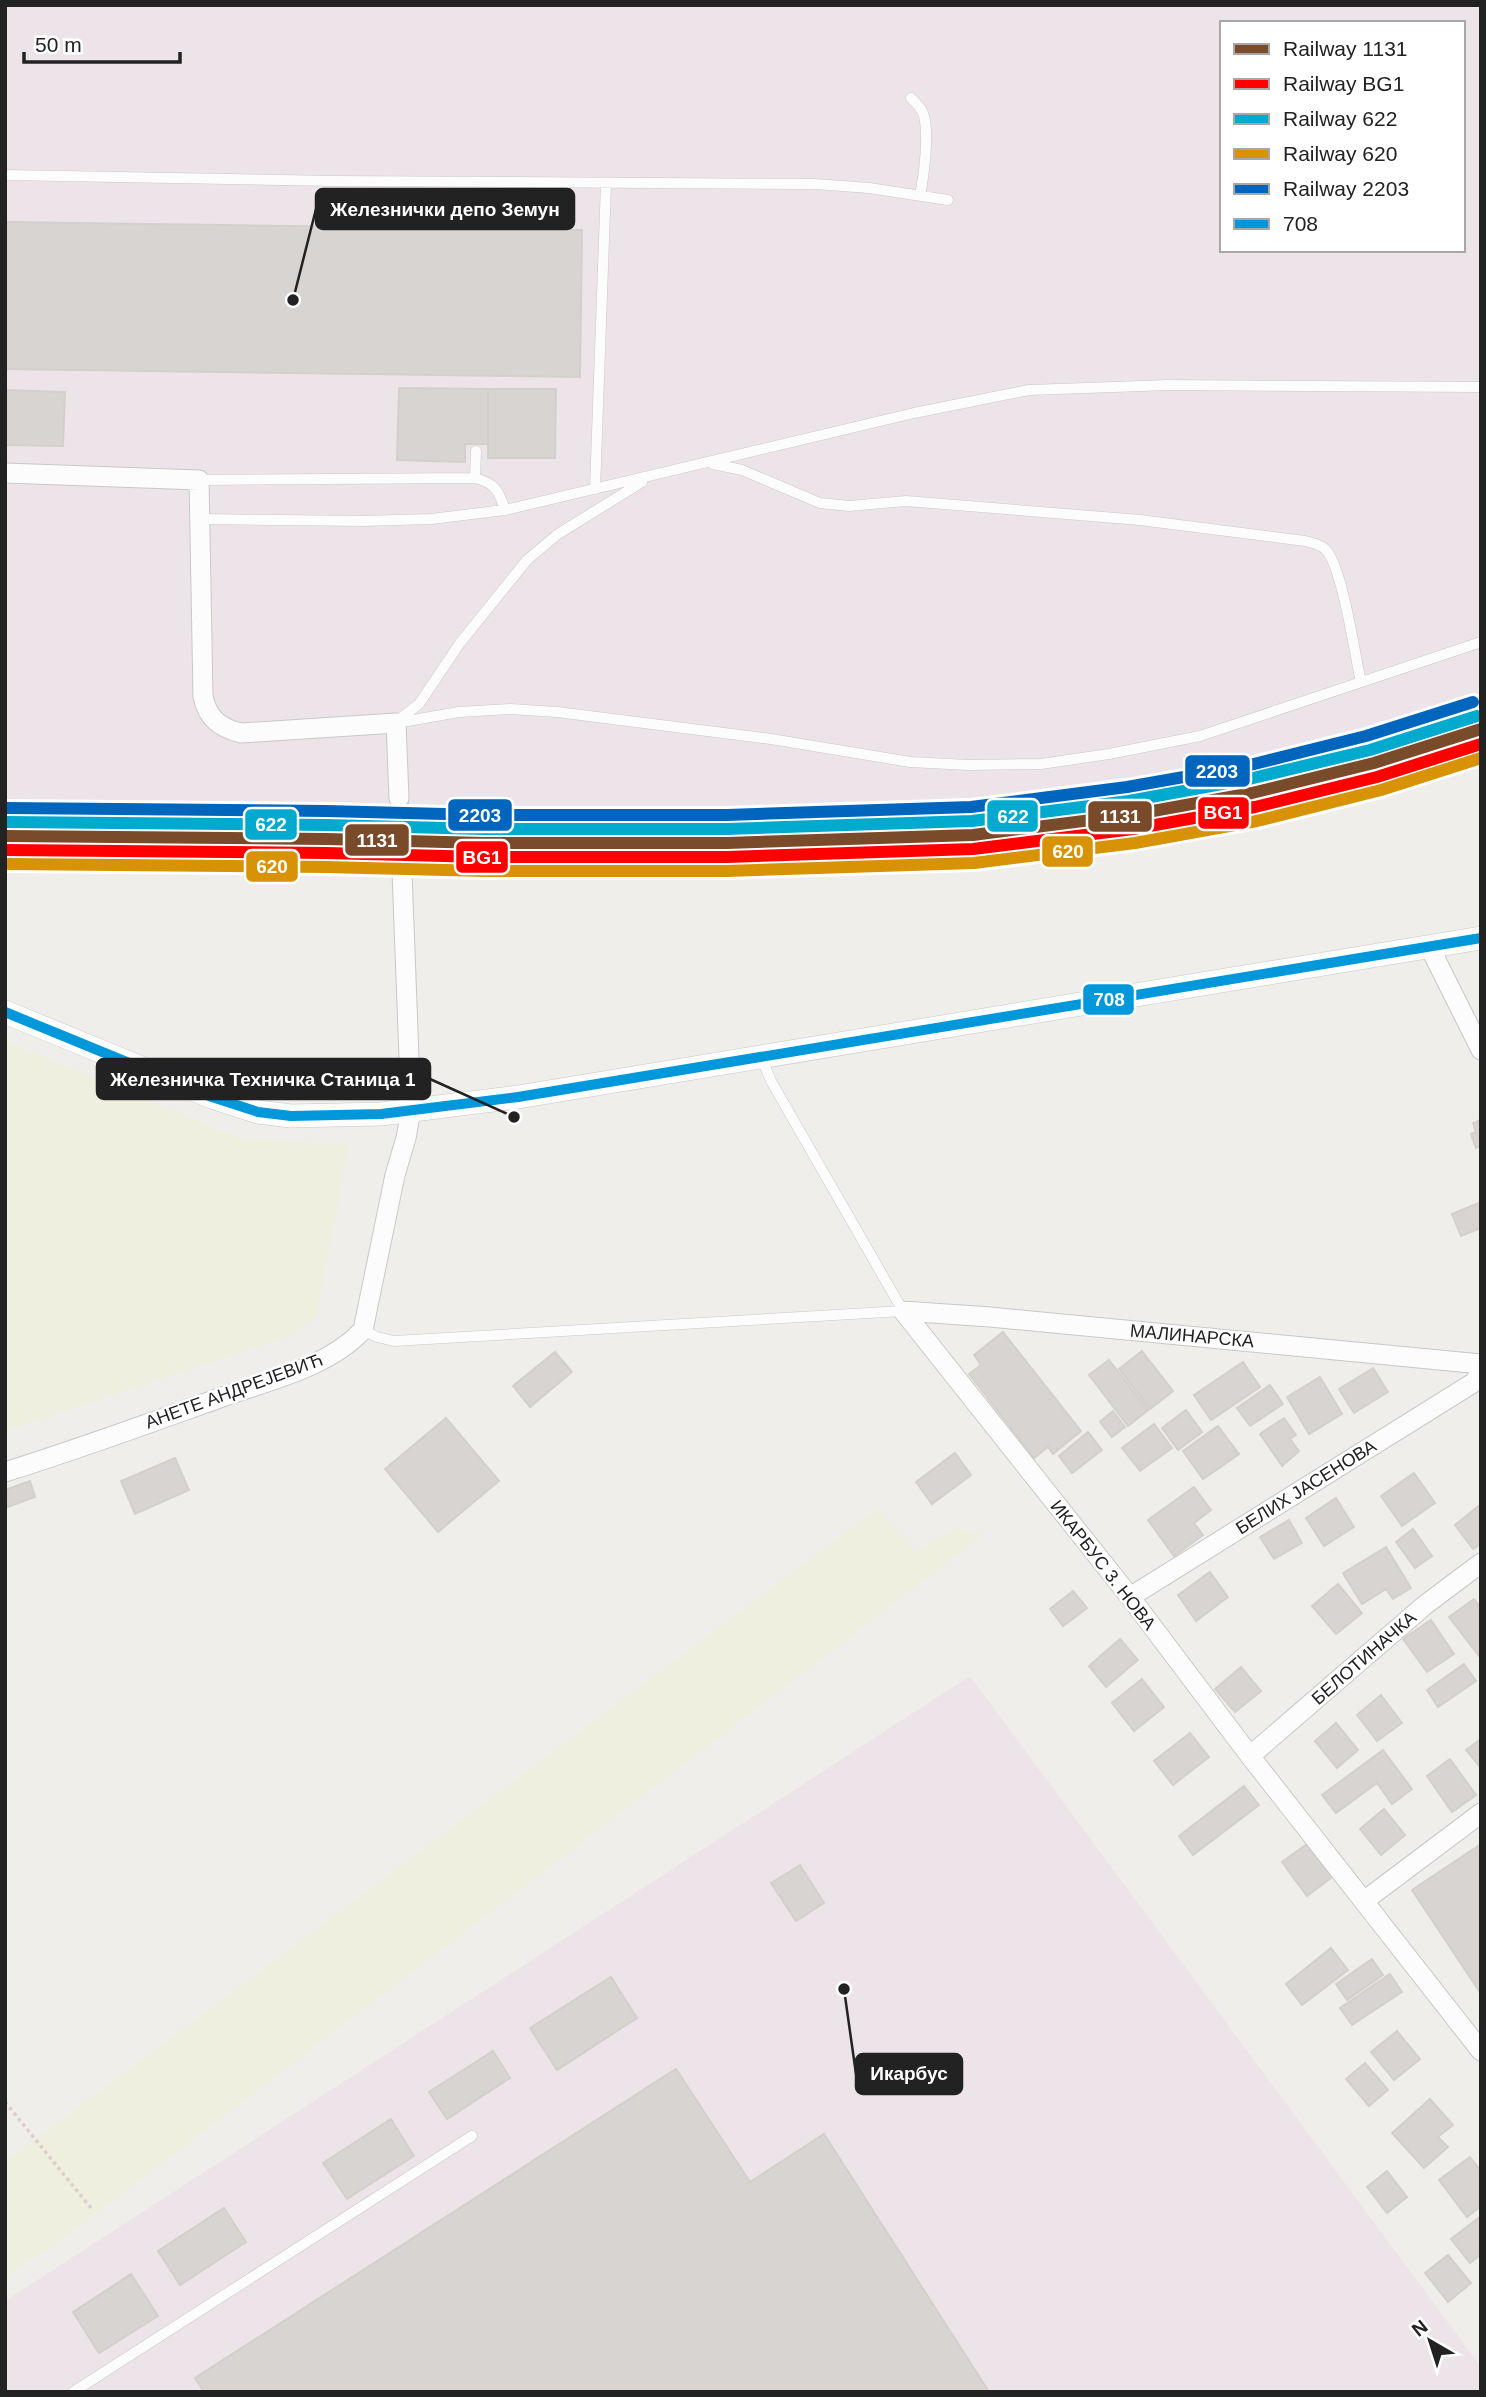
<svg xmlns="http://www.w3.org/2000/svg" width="1486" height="2397" viewBox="0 0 1486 2397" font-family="Arial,sans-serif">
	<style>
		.industrial { fill: #ede4e9; fill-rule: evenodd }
		.farmland { fill: #efefdf }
		.building { fill: #d7d4d2; stroke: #d3d0cc; stroke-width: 2 }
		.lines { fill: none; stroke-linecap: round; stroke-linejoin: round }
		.minor-tunnel { stroke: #c7c5c3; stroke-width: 19; stroke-dasharray: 19 10; stroke-linecap: butt }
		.service-casing { stroke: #c9c8c7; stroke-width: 11 }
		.minor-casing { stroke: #c9c8c7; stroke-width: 21 }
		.tertiary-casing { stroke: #c9c8c7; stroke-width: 24 }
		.path { stroke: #dccecd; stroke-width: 3.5; stroke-dasharray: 3.5 3.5; stroke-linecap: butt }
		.service { stroke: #fdfcfc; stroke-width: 10 }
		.minor { stroke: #fdfcfc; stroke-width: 19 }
		.tertiary { stroke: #fdfcfc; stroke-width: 23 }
		.bus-1-casing { stroke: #fff; stroke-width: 16 }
		.bus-1 { stroke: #0098da; stroke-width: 10 }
		.rail-1-casing { stroke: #fff; stroke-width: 18 }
		.rail-2-casing { stroke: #fff; stroke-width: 18 }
		.rail-3-casing { stroke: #fff; stroke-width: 18 }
		.rail-4-casing { stroke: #fff; stroke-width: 18 }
		.rail-5-casing { stroke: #fff; stroke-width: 18 }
		.rail-1 { stroke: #7a4b2a; stroke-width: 12 }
		.rail-2 { stroke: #f00; stroke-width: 12 }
		.rail-3 { stroke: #00a9ce; stroke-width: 12 }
		.rail-4 { stroke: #d79205; stroke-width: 12 }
		.rail-5 { stroke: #0065bd; stroke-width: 12 }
		.labels { text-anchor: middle; stroke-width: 5; stroke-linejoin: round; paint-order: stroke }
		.street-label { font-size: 18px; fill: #222; stroke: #fff }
		.leader { fill: none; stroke: #222; stroke-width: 2.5 }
		.callout-dot { fill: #222; stroke: #fff; stroke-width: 2.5 }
		.callout { fill: #222; stroke: #222; stroke-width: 2.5 }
		.callout-label { font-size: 19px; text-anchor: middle; font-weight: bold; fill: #fff }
		.line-badge { stroke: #fff; stroke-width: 2.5 }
		.badge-label { font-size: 19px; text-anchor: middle; font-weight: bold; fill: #fff }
	</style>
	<rect width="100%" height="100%" fill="#f0eeeb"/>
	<!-- industrial -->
	<path class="industrial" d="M 5,5 L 1481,5 L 1481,744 L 1305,797 L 849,858 L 117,869 L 5,858 ZM 1222,23 L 1463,23 L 1463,250 L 1222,250 Z
		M 970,1676 L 1481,2367 L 1481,2392 L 5,2392 L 5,2301 Z"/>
	<!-- farmland -->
	<path class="farmland" d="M 5,1041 L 240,1138 L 349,1145 L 317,1315 L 290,1336 L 5,1431 Z
		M 877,1509 L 916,1552 L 955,1528 L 983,1535 L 67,2236 L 5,2277 L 5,2162 Z"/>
	<!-- building -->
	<path class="building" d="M 5,222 L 582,230 L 580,377 L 5,369 Z
		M 399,388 L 488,389 L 488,444 L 465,444 L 465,462 L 397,460 Z
		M 488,389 L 556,389 L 555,458 L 488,458 Z
		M 5,390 L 65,392 L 63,446 L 5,445 Z
		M 1481,1120 L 1481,1146 L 1476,1148 L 1471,1134 L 1476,1132 L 1473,1123 Z
		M 1481,1202 L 1481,1228 L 1461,1236 L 1452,1214 Z
		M 1003,1332 L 1081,1431 L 1053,1454 L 1048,1447 L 1034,1458 L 969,1374 L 981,1365 L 974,1355 Z
		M 1142,1351 L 1173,1391 L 1150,1409 L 1119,1369 Z
		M 555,1352 L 572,1372 L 530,1407 L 513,1386 Z
		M 1109,1360 L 1148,1410 L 1128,1426 L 1089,1375 Z
		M 1243,1362 L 1260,1387 L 1211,1420 L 1194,1395 Z
		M 1373,1368 L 1388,1392 L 1354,1413 L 1339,1389 Z
		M 1320,1377 L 1342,1414 L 1309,1434 L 1287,1397 Z
		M 1270,1385 L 1283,1404 L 1250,1426 L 1237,1408 Z
		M 1186,1410 L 1202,1432 L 1178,1450 L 1162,1428 Z
		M 1113,1411 L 1125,1427 L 1112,1437 L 1100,1422 Z
		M 446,1418 L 499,1481 L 438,1532 L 385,1469 Z
		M 1284,1418 L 1296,1435 L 1290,1439 L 1299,1451 L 1282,1466 L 1260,1434 Z
		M 1154,1424 L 1172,1448 L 1140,1471 L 1122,1448 Z
		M 1218,1426 L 1239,1454 L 1203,1479 L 1183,1451 Z
		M 1088,1432 L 1102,1450 L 1072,1473 L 1059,1456 Z
		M 955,1453 L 971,1475 L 932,1504 L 916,1482 Z
		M 175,1458 L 189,1490 L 135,1514 L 121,1481 Z
		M 1414,1473 L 1435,1503 L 1402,1526 L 1381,1496 Z
		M 30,1481 L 35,1497 L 5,1508 L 5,1490 Z
		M 1194,1487 L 1211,1510 L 1194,1523 L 1203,1535 L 1174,1556 L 1148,1520 Z
		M 1336,1498 L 1354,1527 L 1324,1546 L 1306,1518 Z
		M 1481,1504 L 1481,1544 L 1473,1549 L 1455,1525 Z
		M 1289,1520 L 1302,1543 L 1274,1559 L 1260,1537 Z
		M 1413,1529 L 1432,1556 L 1415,1568 L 1396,1542 Z
		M 1386,1547 L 1411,1588 L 1393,1599 L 1386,1589 L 1362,1604 L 1343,1573 Z
		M 1210,1572 L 1228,1597 L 1196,1621 L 1178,1595 Z
		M 1338,1584 L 1362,1613 L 1336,1634 L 1312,1606 Z
		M 1073,1591 L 1087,1608 L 1063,1626 L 1050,1609 Z
		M 1474,1599 L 1481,1608 L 1481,1655 L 1479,1656 L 1449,1617 Z
		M 1431,1620 L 1454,1654 L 1427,1672 L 1403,1639 Z
		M 1120,1639 L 1138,1660 L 1106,1687 L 1089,1666 Z
		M 1464,1664 L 1476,1681 L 1438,1707 L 1427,1690 Z
		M 1241,1667 L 1261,1691 L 1235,1712 L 1215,1689 Z
		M 1142,1679 L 1164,1707 L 1134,1731 L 1112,1703 Z
		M 1381,1695 L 1402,1723 L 1377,1741 L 1357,1715 Z
		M 1336,1723 L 1358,1750 L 1337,1768 L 1315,1741 Z
		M 1190,1733 L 1209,1757 L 1173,1785 L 1154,1761 Z
		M 1481,1739 L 1481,1768 L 1466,1750 Z
		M 1383,1750 L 1412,1789 L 1392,1804 L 1377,1783 L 1336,1813 L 1322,1795 Z
		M 1450,1759 L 1476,1795 L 1452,1812 L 1427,1776 Z
		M 1244,1786 L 1259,1805 L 1193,1855 L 1179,1836 Z
		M 1384,1809 L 1405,1835 L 1381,1855 L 1360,1829 Z
		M 1307,1844 L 1332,1877 L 1307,1896 L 1282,1862 Z
		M 1481,1844 L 1481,1994 L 1412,1890 Z
		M 800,1865 L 824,1903 L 796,1921 L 771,1883 Z
		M 1331,1948 L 1348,1970 L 1302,2005 L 1286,1984 Z
		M 1372,1959 L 1383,1975 L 1347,2000 L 1336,1984 Z
		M 1390,1974 L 1402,1992 L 1352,2025 L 1340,2008 Z
		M 611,1977 L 637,2018 L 557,2070 L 530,2028 Z
		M 1397,2031 L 1420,2059 L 1394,2080 L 1371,2052 Z
		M 493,2051 L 510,2078 L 447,2119 L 429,2092 Z
		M 1365,2063 L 1388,2090 L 1369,2106 L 1346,2079 Z
		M 676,2069 L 750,2182 L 824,2134 L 989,2392 L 204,2392 L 195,2378 Z
		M 1430,2099 L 1453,2125 L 1438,2137 L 1448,2147 L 1424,2168 L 1392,2133 Z
		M 391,2119 L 414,2156 L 347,2199 L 323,2163 Z
		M 1470,2157 L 1481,2171 L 1481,2206 L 1467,2217 L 1439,2180 Z
		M 1387,2171 L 1407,2197 L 1387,2213 L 1367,2187 Z
		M 224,2208 L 246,2242 L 180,2285 L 158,2251 Z
		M 1481,2216 L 1481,2254 L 1470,2263 L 1451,2239 Z
		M 1448,2255 L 1471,2283 L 1448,2302 L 1425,2273 Z
		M 131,2274 L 158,2316 L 99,2353 L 73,2312 Z"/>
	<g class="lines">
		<!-- minor-tunnel -->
		<path class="minor-tunnel" d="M 399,798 L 402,872"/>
		<defs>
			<path id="service" d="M 911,98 C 916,103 922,108 924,116 C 929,135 924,176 920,195
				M 5,175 L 334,181 L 815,184 L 869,188 L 948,200
				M 713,464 L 742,470 L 820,503 L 849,506 L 906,501 L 1140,520 L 1305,541 C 1312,543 1320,544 1325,549 C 1342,564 1355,656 1361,682
				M 475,478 L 476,451
				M 199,480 L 475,478 C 495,483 499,491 505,510
				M 595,489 L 606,184
				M 201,519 L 363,521 L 431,519 L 505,510 L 914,413 L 1029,390 L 1169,385 L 1481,387
				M 396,722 L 419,704 L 460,643 L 527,560 L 558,534 L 642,482
				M 396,723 L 459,712 L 510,709 L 557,712 L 771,739 L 910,762 L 969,765 L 1041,764 L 1109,754 L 1200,736 L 1481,642
				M 363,1330 L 377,1337 L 394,1341 L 903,1311 L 771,1081 L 761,1057
				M 73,2392 L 472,2136"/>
			<path id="minor" d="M 5,473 L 199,480 L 203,696 C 207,718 220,728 241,733 L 396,723 L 399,798
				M 1430,948 L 1481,1050
				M 903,1311 L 1130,1597 L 1250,1756 L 1481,2051
				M 903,1311 L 990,1317 L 1481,1364
				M 5,1472 C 76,1450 144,1425 214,1400 C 264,1381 325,1370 363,1330 L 395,1175 L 406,1138 L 411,1110 L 402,872
				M 1130,1597 L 1473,1383 L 1481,1374
				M 1250,1756 L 1425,1605 L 1481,1563
				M 1364,1901 L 1481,1813"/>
			<path id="tertiary" d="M 5,1012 L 212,1097 L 258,1112 L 291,1116 L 381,1114 L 518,1097 L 1481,938"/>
		</defs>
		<!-- service casing -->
		<use href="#service" class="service-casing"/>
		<!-- minor casing -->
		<use href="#minor" class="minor-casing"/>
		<!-- tertiary casing -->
		<use href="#tertiary" class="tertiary-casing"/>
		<!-- path -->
		<path class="path" d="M 5,2102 L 91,2208"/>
		<!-- service -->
		<use href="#service" class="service"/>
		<!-- minor -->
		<use href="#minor" class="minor"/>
		<!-- tertiary -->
		<use href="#tertiary" class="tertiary"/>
		<defs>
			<path id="bus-1" d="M 5,1012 L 212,1097 L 258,1112 L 291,1116 L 381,1114 L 518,1097 L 1481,938"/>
		</defs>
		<!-- bus-1 casing -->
		<use href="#bus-1" class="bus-1-casing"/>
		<!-- bus-1 -->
		<use href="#bus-1" class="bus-1"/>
		<defs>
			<path id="rail-1" d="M 5,836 L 326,839 L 484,843 L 727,843 L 973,835 L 1131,815 L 1252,793 L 1374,763 L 1481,729"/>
			<path id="rail-2" d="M 5,850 L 326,853 L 484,857 L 727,857 L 973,849 L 1133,829 L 1255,807 L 1377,777 L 1481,744"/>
			<path id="rail-3" d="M 5,822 L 326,825 L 484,829 L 727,829 L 972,821 L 1129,801 L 1249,779 L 1370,750 L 1477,716"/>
			<path id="rail-4" d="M 5,864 L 326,867 L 484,871 L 727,871 L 974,863 L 1135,843 L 1257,821 L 1381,790 L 1481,758"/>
			<path id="rail-5" d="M 5,808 L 326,811 L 484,815 L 727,815 L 971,807 L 1127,787 L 1246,766 L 1366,736 L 1473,702"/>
		</defs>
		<!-- rail-1 casing -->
		<use href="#rail-1" class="rail-1-casing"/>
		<!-- rail-2 casing -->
		<use href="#rail-2" class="rail-2-casing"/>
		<!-- rail-3 casing -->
		<use href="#rail-3" class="rail-3-casing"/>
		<!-- rail-4 casing -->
		<use href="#rail-4" class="rail-4-casing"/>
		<!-- rail-5 casing -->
		<use href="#rail-5" class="rail-5-casing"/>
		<!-- rail-1 -->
		<use href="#rail-1" class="rail-1"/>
		<!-- rail-2 -->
		<use href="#rail-2" class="rail-2"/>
		<!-- rail-3 -->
		<use href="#rail-3" class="rail-3"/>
		<!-- rail-4 -->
		<use href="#rail-4" class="rail-4"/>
		<!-- rail-5 -->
		<use href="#rail-5" class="rail-5"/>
	</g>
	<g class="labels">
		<!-- street labels -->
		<g class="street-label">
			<text transform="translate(1192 1336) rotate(5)" y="6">МАЛИНАРСКА</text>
			<text transform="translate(234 1391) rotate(-20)" y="6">АНЕТЕ АНДРЕЈЕВИЋ</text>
			<text transform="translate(1306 1487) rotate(-32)" y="6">БЕЛИХ ЈАСЕНОВА</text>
			<text transform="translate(1103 1565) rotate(52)" y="6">ИКАРБУС 3. НОВА</text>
			<text transform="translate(1364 1658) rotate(-41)" y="6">БЕЛОТИНАЧКА</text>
		</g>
	</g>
	<!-- callouts -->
	<path class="leader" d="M293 300L316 209M514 1117L430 1079M844 1989L856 2074"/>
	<g class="callout-dot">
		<circle cx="293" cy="300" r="7"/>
		<circle cx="514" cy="1117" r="7"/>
		<circle cx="844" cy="1989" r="7"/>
	</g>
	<g class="callout">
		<rect x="316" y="189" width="258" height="40" rx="7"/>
		<rect x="97" y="1059" width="333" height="40" rx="7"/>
		<rect x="856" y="2054" width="106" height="40" rx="7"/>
	</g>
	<g class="callout-label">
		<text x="445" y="216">Железнички депо Земун</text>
		<text x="263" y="1086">Железничка Техничка Станица 1</text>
		<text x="909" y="2080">Икарбус</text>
	</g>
	<g class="line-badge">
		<rect x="1184" y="754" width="67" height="34" rx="7" fill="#0065bd"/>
		<rect x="1197" y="796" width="53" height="34" rx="7" fill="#f00"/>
		<rect x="447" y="798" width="66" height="34" rx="7" fill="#0065bd"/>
		<rect x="986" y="799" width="53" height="34" rx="7" fill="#00a9ce"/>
		<rect x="1087" y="800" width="66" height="33" rx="7" fill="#7a4b2a"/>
		<rect x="244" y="808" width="54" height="33" rx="7" fill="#00a9ce"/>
		<rect x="344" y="823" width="66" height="34" rx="7" fill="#7a4b2a"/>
		<rect x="1041" y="835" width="53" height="33" rx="7" fill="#d79205"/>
		<rect x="455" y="840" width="54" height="34" rx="7" fill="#f00"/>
		<rect x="245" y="850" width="54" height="33" rx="7" fill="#d79205"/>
		<rect x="1082" y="983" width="53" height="33" rx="7" fill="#0098da"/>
	</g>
	<g class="badge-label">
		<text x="1217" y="778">2203</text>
		<text x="1223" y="819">BG1</text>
		<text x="480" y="822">2203</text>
		<text x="1013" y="823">622</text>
		<text x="1120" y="823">1131</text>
		<text x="271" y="831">622</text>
		<text x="377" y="847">1131</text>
		<text x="1068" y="858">620</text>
		<text x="482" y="864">BG1</text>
		<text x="272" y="873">620</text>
		<text x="1109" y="1006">708</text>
	</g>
	<!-- border -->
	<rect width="1486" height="2397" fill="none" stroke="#222222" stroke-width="14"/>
	<!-- legend -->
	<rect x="1220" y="21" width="245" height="231" fill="#ffffff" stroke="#a7a7a7" stroke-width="2"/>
	<rect x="1234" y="44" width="35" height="10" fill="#7a4b2a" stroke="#a7a7a7" stroke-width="2"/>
	<text x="1283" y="56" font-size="21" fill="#222222">Railway 1131</text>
	<rect x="1234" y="79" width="35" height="10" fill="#ff0000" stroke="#a7a7a7" stroke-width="2"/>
	<text x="1283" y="91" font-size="21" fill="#222222">Railway BG1</text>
	<rect x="1234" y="114" width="35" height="10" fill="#00a9ce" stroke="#a7a7a7" stroke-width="2"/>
	<text x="1283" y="126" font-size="21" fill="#222222">Railway 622</text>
	<rect x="1234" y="149" width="35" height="10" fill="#d79205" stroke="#a7a7a7" stroke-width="2"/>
	<text x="1283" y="161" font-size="21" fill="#222222">Railway 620</text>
	<rect x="1234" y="184" width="35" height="10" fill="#0065bd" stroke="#a7a7a7" stroke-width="2"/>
	<text x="1283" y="196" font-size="21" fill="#222222">Railway 2203</text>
	<rect x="1234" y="219" width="35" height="10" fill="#0098da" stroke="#a7a7a7" stroke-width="2"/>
	<text x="1283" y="231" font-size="21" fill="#222222">708</text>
	<!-- north arrow -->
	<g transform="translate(1430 2341) rotate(321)" stroke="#ffffff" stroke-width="5" paint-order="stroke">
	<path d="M0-5L12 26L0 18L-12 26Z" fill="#222222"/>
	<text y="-10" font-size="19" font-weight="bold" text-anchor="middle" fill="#222222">N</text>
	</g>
	<!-- scale -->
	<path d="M24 52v10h156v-10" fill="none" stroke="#222222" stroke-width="3.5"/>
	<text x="35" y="52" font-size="21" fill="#222222" stroke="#ffffff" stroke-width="5" paint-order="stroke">50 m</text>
</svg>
